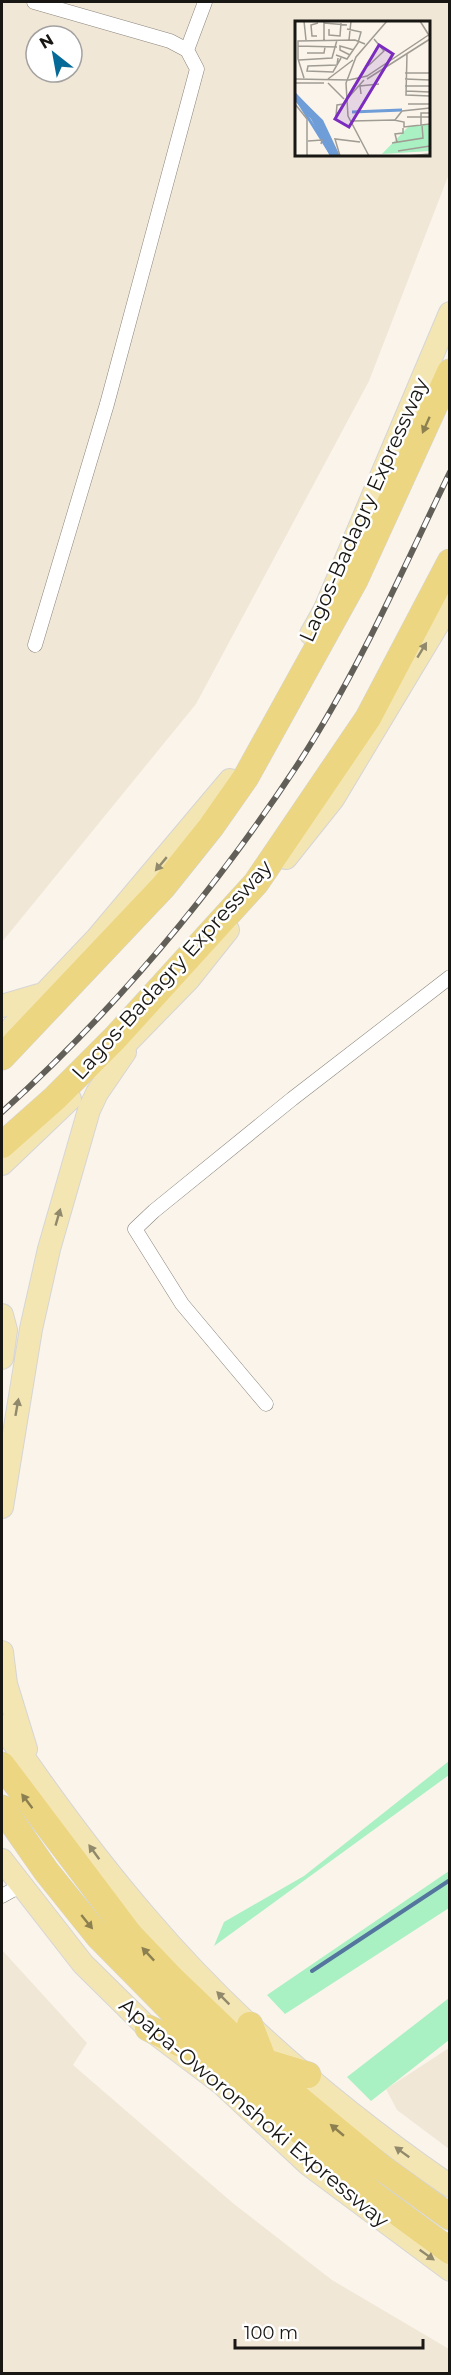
<svg xmlns="http://www.w3.org/2000/svg" width="451" height="2375" viewBox="0 0 451 2375" font-family="Montserrat,sans-serif">
	<style>
		.built { fill: #f1e7d7; fill-rule: evenodd }
		.green { fill: #a9f0c3 }
		.lines { fill: none; stroke-linecap: round; stroke-linejoin: round }
		.stream { stroke: #54759d; stroke-width: 4 }
		.street-casing { stroke: #8a857c; stroke-width: 15 }
		.primary-casing { stroke: #d6d5d5; stroke-width: 24 }
		.highway-casing { stroke: #d6d5d5; stroke-width: 27 }
		.street { stroke: #fff; stroke-width: 14 }
		.primary { stroke: #f4e6b3; stroke-width: 22 }
		.highway { stroke: #ecd681; stroke-width: 26 }
		.rail-casing { stroke: #625f59; stroke-width: 6 }
		.rail { stroke: #fff; stroke-width: 4; stroke-dasharray: 11; stroke-linecap: butt }
		.oneway { fill: #8d8050 }
		.oneway2 { fill: #91896b }
		.labels { text-anchor: middle; stroke-width: 5; stroke-linejoin: round; paint-order: stroke }
		.street-label { font-size: 21px; fill: #191714; stroke: #fff }
		.inset-river { fill: none; stroke: #6e9dd8; stroke-width: 3 }
		.inset-road { fill: none; stroke: #a09c94; stroke-width: 1.5 }
		.view { fill: #7b2cbf; fill-opacity: 0.15; stroke: #7b2cbf; stroke-width: 3 }
		.inset-edge { fill: none; stroke: #191714; stroke-width: 3 }
	</style>
	<rect width="100%" height="100%" fill="#faf4ea"/>
	<!-- built -->
	<path class="built" d="M 2,2 L 449,2 L 449,174 L 369,381 L 196,704 L 2,942 ZM 296,22 L 428,22 L 428,154 L 296,154 ZM 36,36 L 72,36 L 72,72 L 36,72 Z
		M 2,1950 L 87,2043 L 73,2065 L 234,2204 L 332,2280 L 449,2349 L 449,2373 L 2,2373 Z
		M 449,2048 L 449,2149 L 397,2110 L 386,2089 Z"/>
	<!-- green -->
	<path class="green" d="M 449,1761 L 449,1775 L 214,1946 L 224,1922 L 304,1876 Z
		M 449,1871 L 449,1908 L 285,2014 L 267,1995 Z
		M 449,1998 L 449,2040 L 371,2101 L 347,2077 Z"/>
	<g class="lines">
		<!-- stream -->
		<path class="stream" d="M 312,1971 L 450,1880"/>
		<defs>
			<path id="street" d="M 34,2 L 170,41 L 187,50 L 197,69 L 107,404 L 35,645
				M 187,50 L 205,2
				M 266,1404 L 182,1304 L 135,1229 L 154,1211 L 292,1099 L 450,977
				M 2,1896 L 20,1886"/>
			<path id="primary" d="M 311,634 L 325,609 L 450,313
				M 286,858 L 333,799 L 438,624 L 450,598
				M 2,1006 L 39,995
				M 2,1038 L 97,938 L 230,780
				M 109,1061 L 189,979 L 228,930
				M 2,1164 L 70,1099
				M 2,1315 L 6,1330 L 2,1358
				M 2,1507 L 31,1329 L 49,1249 L 89,1110 L 97,1093 L 125,1052
				M 2,1652 L 6,1684 L 26,1749
				M 2,1726 C 47,1792 95,1858 147,1918 C 234,2020 340,2110 450,2186
				M 2,1860 L 83,1964 L 148,2028 L 222,2084 L 309,2165 L 450,2270"/>
			<path id="highway" d="M 2,1057 L 163,887 L 211,827 L 246,777 L 355,580 L 450,372
				M 2,1145 L 55,1098 L 115,1038 L 256,883 L 368,718 L 450,562
				M 2,1765 L 130,1935 L 172,1979 L 287,2089 L 381,2167 L 450,2217
				M 2,1808 L 46,1871 L 99,1937 L 231,2071 L 375,2196 L 450,2251
				M 250,2025 L 265,2064
				M 148,2028 L 204,2055
				M 262,2061 L 308,2075"/>
		</defs>
		<!-- street casing -->
		<use href="#street" class="street-casing"/>
		<!-- primary casing -->
		<use href="#primary" class="primary-casing"/>
		<!-- highway casing -->
		<use href="#highway" class="highway-casing"/>
		<!-- street -->
		<use href="#street" class="street"/>
		<!-- primary -->
		<use href="#primary" class="primary"/>
		<!-- highway -->
		<use href="#highway" class="highway"/>
		<defs>
			<path id="rail" d="M 2,1112 C 115,1010 216,889 300,761 C 359,670 403,569 450,472"/>
		</defs>
		<!-- rail casing -->
		<use href="#rail" class="rail-casing"/>
		<!-- rail -->
		<use href="#rail" class="rail"/>
	</g>
	<!-- one-way arrows -->
	<defs><path id="oneway-solid" d="M-6-.8H1V-3.2L6.5 0L1 3.2V.8H-6Z" transform="scale(1.5)"/></defs>
	<g class="oneway">
		<use href="#oneway-solid" transform="translate(426 425) rotate(114)"/>
		<use href="#oneway-solid" transform="translate(27 1801) rotate(-127)"/>
		<use href="#oneway-solid" transform="translate(87 1922) rotate(51)"/>
		<use href="#oneway-solid" transform="translate(148 1954) rotate(-133)"/>
		<use href="#oneway-solid" transform="translate(337 2130) rotate(-140)"/>
	</g>
	<g class="oneway2">
		<use href="#oneway-solid" transform="translate(422 650) rotate(-59)"/>
		<use href="#oneway-solid" transform="translate(161 864) rotate(130)"/>
		<use href="#oneway-solid" transform="translate(58 1217) rotate(-74)"/>
		<use href="#oneway-solid" transform="translate(17 1407) rotate(-80)"/>
		<use href="#oneway-solid" transform="translate(94 1852) rotate(-126)"/>
		<use href="#oneway-solid" transform="translate(223 1998) rotate(-135)"/>
		<use href="#oneway-solid" transform="translate(402 2152) rotate(-144)"/>
		<use href="#oneway-solid" transform="translate(427 2255) rotate(35)"/>
	</g>
	<g class="labels">
		<!-- street labels -->
		<g class="street-label">
			<text transform="translate(364 510) rotate(-66)" y="7">Lagos-Badagry Expressway</text>
			<text transform="translate(172 970) rotate(-48)" y="7">Lagos-Badagry Expressway</text>
			<text transform="translate(254 2113) rotate(40)" y="7">Apapa-Oworonshoki Expressway</text>
		</g>
	</g>
	<!-- overview -->
	<g transform="translate(295 21)">
		<rect width="135" height="135" fill="#faf4ea"/>
		<path d="M 135,103 L 135,130 L 87,133 L 114,105 Z" fill="#a9f0c3"/>
		<path d="M 0,72 L 28,99 L 45,135 L 35,135 L 16,98 L 0,80 Z" fill="#6e9dd8"/>
		<path class="inset-river" d="M 0,73 L 18,92 L 42,135M 1,75 L 24,104M 2,79 L 37,135M 57,91 L 107,89M 21,101 L 33,120"/>
		<path class="inset-road" d="M 9,0 L 11,19M 29,0 L 29,19M 125,0 L 135,16M 29,2 L 52,4M 34,8 L 34,14 L 45,15 L 46,2M 22,15 L 17,15 L 16,4 L 23,2M 54,19 L 56,0M 3,25 L 42,26M 12,32 L 29,32 L 30,26M 112,33 L 111,74 L 135,75M 41,34 L 52,38 L 63,22 L 66,11 L 52,8M 55,34 L 45,29 L 45,25 L 59,29M 43,37 L 42,44 L 13,45 L 12,50 L 38,51 L 39,49 L 46,37M 4,39 L 37,37 L 42,19M 73,45 L 89,30 L 79,18M 110,52 L 135,52M 9,57 L 3,38 L 3,20 L 60,19 L 70,23M 0,58 L 54,59 L 72,55 L 135,13M 33,58 L 58,39M 72,58 L 135,18M 110,58 L 135,59M 0,62 L 29,62M 33,62 L 49,78M 110,65 L 135,65M 111,70 L 135,71M 66,73 L 65,65 L 84,63M 53,77 L 69,59M 0,83 L 12,98 L 12,135M 113,83 L 135,83M 41,95 L 42,84 L 49,83M 112,96 L 135,96M 100,99 L 107,90 L 135,87M 57,100 L 99,99 L 109,101 L 109,106 L 135,103M 126,104 L 126,92 L 135,92M 13,120 L 27,119 L 26,123M 102,121 L 100,113 L 108,112 L 108,107M 97,122 L 128,117 L 127,104M 103,130 L 135,125M 45,135 L 40,118 L 65,121M 74,135 L 53,95 L 51,62 L 61,36 L 92,0M 112,135 L 135,133"/>
		<path class="view" d="M 84,24 L 98,33 L 54,106 L 40,98 Z"/>
		<rect width="135" height="135" class="inset-edge"/>
	</g>
	<!-- border -->
	<rect width="451" height="2375" fill="none" stroke="#191714" stroke-width="6"/>
	<!-- north arrow -->
	<g transform="translate(54 54) rotate(329)"><circle r="28" fill="#ffffff" stroke="#a3a2a1" stroke-width="1.5"/>
	<path d="M0-4.5L10 22L0 15L-10 22Z" fill="#056a98"/>
	<text y="-9" font-size="16" font-weight="bold" text-anchor="middle" fill="#191714">N</text>
	</g>
	<!-- scale -->
	<path d="M235 2339v9h188v-9" fill="none" stroke="#191714" stroke-width="3"/>
	<text x="244" y="2339" font-size="18" fill="#191714" stroke="#ffffff" stroke-width="4.5" paint-order="stroke">100 m</text>
</svg>
